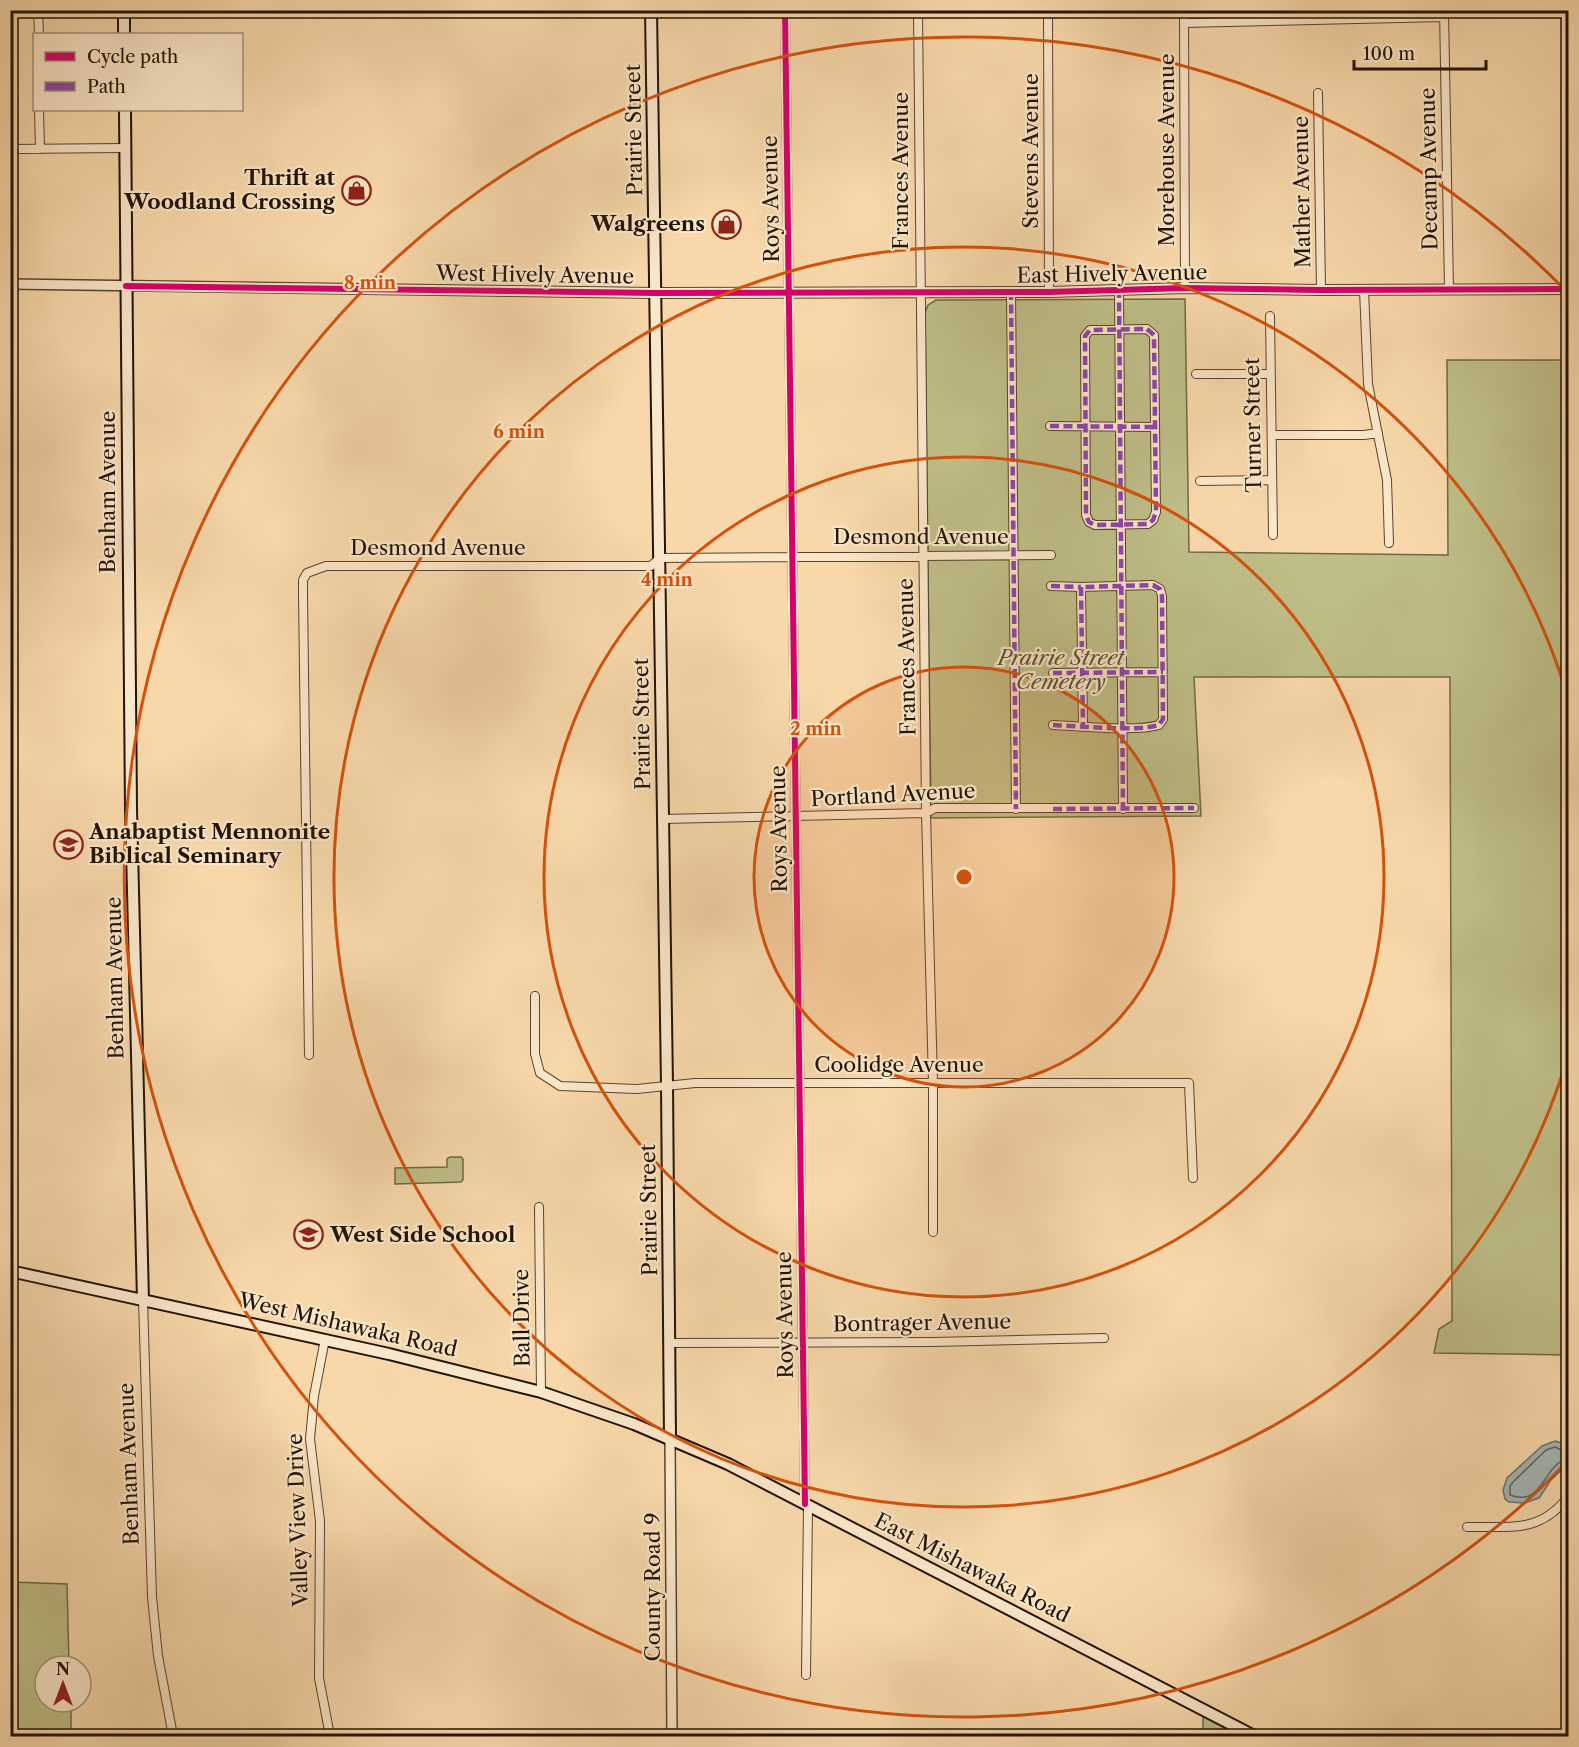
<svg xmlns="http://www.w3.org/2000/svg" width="1579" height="1747" viewBox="0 0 1579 1747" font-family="'Libre Caslon Text',serif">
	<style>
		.green { fill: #bfbe88; stroke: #706846; stroke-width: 1.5 }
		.water { fill: #a4b6b6; stroke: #70756e; stroke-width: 1.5 }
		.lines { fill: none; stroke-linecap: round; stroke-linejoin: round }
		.shore { stroke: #63645c; stroke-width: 1.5 }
		.minor-casing { stroke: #58442d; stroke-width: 10 }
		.tertiary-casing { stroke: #58442d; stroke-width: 12 }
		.secondary-casing { stroke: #221303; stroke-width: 14 }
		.minor { stroke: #fae6c8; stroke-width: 8 }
		.tertiary { stroke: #fae6c8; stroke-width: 9 }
		.secondary { stroke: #fae6c8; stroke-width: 10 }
		.quiet { stroke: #8e44ad; stroke-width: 4.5; stroke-dasharray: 9 4.5; stroke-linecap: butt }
		.cycleway-casing { stroke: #fae6c8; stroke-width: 10 }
		.cycleway { stroke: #d6006c; stroke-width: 6 }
		.ring { fill: none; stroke: #d4520b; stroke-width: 3 }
		.labels { text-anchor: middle; stroke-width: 4.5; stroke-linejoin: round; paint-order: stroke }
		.street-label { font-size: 21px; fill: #221303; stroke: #fae6c8 }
		.poi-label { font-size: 21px; font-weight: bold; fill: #221303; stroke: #fae6c8; text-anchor: end }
		.park-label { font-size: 21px; font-style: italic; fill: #594f32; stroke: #fae6c8 }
		.centre { fill: #d4520b; stroke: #fae6c8; stroke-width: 3 }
		.ring-label { font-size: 18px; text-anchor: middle; font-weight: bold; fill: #d4520b; stroke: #fae6c8; stroke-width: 4.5; stroke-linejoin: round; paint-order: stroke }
	</style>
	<rect width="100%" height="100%" fill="#f8d8ab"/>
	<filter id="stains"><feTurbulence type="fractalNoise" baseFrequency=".00333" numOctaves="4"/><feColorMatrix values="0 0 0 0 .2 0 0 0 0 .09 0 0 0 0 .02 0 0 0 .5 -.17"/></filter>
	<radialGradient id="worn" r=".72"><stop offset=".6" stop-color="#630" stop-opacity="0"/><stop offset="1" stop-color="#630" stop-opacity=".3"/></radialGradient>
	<!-- green -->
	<path class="green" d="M 1185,299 L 1189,552 L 1448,555 L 1447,360 L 1568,360 L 1568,1355 L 1434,1353 L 1439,1329 L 1452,1321 L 1450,677 L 1194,677 L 1201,816 L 931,818 L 925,313 L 928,305 L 936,300 Z
		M 450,1157 L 461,1157 L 463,1159 L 463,1180 L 461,1182 L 395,1184 L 395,1168 L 447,1167 L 447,1159 Z
		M 11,1582 L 67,1584 L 69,1666 L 45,1666 L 45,1702 L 71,1702 L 71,1736 L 11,1736 Z
		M 1203,1716 L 1242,1736 L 1203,1736 Z"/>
	<!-- water -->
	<path class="water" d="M 1555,1441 L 1561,1443 L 1568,1449 L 1568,1464 L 1551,1480 L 1539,1498 L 1524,1503 L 1509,1502 L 1505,1499 L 1503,1490 L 1507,1478 L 1542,1446 Z"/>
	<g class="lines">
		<!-- shore -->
		<path class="shore" d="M 1568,1453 L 1555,1447 L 1546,1450 L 1513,1482 L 1510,1486 L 1510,1495 C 1544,1508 1543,1463 1568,1459"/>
		<defs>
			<path id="minor" d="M 38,10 L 39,34
				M 785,10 L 805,1504
				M 918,10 L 926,813 L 933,1083 L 933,1232
				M 1048,10 L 1049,292
				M 1184,10 L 1185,288
				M 1444,10 L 1449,290
				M 1184,23 L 1444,17
				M 1318,93 L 1321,290
				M 39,110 L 40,149
				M 10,149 L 125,148
				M 1119,289 L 1123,809
				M 1364,290 L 1368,384 L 1387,480 L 1389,543
				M 1011,291 L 1016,809
				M 1270,316 L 1273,535
				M 1147,329 L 1154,335 L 1156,512 L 1153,520 L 1148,524 L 1095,525 L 1089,522 L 1086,515 L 1085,336 L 1090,330 Z
				M 1196,374 L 1270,374
				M 1050,426 L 1155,427
				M 1272,435 L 1364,435 L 1378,433
				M 1200,481 L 1272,480
				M 1051,586 L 1081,587
				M 1053,673 L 1163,672
				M 1053,725 C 1080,726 1136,732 1159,725 L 1163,719 L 1162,596 L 1160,589 L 1153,585 L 1081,587 L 1083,726
				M 663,819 L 926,813 L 935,808 L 1194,808
				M 535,996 L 535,1054 L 540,1073 L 560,1086 L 637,1089 L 695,1083 L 1189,1083 L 1193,1178
				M 309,1055 L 303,594 L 303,580 L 307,573 L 326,566 L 651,566 L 660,558 L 1051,555
				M 539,1207 L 541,1392
				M 143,1300 L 152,1597 L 158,1656 L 173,1736
				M 325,1339 L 314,1396 L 310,1439 L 320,1521 L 319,1678 L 330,1736
				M 669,1343 L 933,1342 L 1104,1338
				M 1467,1527 C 1510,1526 1539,1534 1568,1497
				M 806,1675 L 808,1506"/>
			<path id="tertiary" d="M 10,284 L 656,293 L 1049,292 L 1185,288 L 1321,290 L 1568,289
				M 670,1438 L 672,1736"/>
			<path id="secondary" d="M 124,10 L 124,34
				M 651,10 L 667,1085 L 670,1438
				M 125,110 L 131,809 L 143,1300
				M 10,1271 L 389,1354 L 541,1392 L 634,1424 L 728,1464 L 1254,1736"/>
		</defs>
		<!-- minor casing -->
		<use href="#minor" class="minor-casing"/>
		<!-- tertiary casing -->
		<use href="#tertiary" class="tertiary-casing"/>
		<!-- secondary casing -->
		<use href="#secondary" class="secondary-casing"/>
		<!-- minor -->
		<use href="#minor" class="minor"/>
		<!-- tertiary -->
		<use href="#tertiary" class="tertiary"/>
		<!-- secondary -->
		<use href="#secondary" class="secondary"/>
		<!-- quiet -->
		<path class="quiet" d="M 1119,289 L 1123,809
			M 1011,291 L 1016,809
			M 1147,329 L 1154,335 L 1156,512 L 1153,520 L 1148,524 L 1095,525 L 1089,522 L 1086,515 L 1085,336 L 1090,330 Z
			M 1050,426 L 1155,427
			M 1051,586 L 1081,587
			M 1053,673 L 1163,672
			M 1053,725 C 1080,726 1136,732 1159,725 L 1163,719 L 1162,596 L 1160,589 L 1153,585 L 1081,587 L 1083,726
			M 1053,809 L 1194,808"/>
		<defs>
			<path id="cycleway" d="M 785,10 L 805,1504
				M 126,286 L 656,293 L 1049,292 L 1185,288 L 1321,290 L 1568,289"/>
		</defs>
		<!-- cycleway casing -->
		<use href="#cycleway" class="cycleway-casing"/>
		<!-- cycleway -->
		<use href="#cycleway" class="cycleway"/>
	</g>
	<!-- distance rings -->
	<circle cx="964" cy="877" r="210" fill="#d4520b" fill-opacity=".12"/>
	<g class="ring">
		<circle cx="964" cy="877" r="210"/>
		<circle cx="964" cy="877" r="420"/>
		<path d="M1568 1056A630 630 0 1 1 1568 698"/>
		<path d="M1568 1461A840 840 0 1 1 1568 293"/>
	</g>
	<!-- icons -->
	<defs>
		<symbol id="shop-ring" viewBox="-11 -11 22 22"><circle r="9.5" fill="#fae6c8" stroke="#8f2418" stroke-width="1.5"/><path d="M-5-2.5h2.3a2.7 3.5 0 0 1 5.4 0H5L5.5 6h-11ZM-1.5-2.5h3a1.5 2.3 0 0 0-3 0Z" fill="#8f2418"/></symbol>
		<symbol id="university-ring" viewBox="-11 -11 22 22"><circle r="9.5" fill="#fae6c8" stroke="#8f2418" stroke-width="1.5"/><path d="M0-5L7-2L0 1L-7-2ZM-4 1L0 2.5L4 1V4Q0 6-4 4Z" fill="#8f2418"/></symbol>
		<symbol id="school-ring" viewBox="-11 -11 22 22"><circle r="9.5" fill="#fae6c8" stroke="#8f2418" stroke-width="1.5"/><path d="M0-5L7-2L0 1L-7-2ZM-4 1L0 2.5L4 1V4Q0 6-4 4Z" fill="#8f2418"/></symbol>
	</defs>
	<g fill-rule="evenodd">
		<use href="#shop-ring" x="340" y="174" width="33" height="33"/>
		<use href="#shop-ring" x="710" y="208" width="33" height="33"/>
		<use href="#university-ring" x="52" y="828" width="33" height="33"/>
		<use href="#school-ring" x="292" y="1218" width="33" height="33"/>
	</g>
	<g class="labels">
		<!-- street labels -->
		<g class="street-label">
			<text transform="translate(634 130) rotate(-91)" y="7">Prairie Street</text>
			<text transform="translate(1167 150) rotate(-90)" y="7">Morehouse Avenue</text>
			<text transform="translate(1031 151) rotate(-90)" y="7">Stevens Avenue</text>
			<text transform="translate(1429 169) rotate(-91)" y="7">Decamp Avenue</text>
			<text transform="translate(901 171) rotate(-90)" y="7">Frances Avenue</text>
			<text transform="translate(1302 192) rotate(-91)" y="7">Mather Avenue</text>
			<text transform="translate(771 199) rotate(-91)" y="7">Roys Avenue</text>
			<text transform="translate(1112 274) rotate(-1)" y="7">East Hively Avenue</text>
			<text transform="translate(535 275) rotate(1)" y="7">West Hively Avenue</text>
			<text transform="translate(1253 425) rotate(-91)" y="7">Turner Street</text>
			<text transform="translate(108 492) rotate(-90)" y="7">Benham Avenue</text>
			<text x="921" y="544">Desmond Avenue</text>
			<text x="438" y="555">Desmond Avenue</text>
			<text transform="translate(907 657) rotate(-91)" y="7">Frances Avenue</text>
			<text transform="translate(642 724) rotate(-91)" y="7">Prairie Street</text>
			<text transform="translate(893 795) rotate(-3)" y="7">Portland Avenue</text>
			<text transform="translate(779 829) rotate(-91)" y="7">Roys Avenue</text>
			<text transform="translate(115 978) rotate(-91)" y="7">Benham Avenue</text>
			<text x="899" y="1072">Coolidge Avenue</text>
			<text transform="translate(649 1210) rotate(-91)" y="7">Prairie Street</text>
			<text transform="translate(785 1315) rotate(-91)" y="7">Roys Avenue</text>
			<text transform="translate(522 1318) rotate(-91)" y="7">Ball Drive</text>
			<text transform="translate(922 1323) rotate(-1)" y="7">Bontrager Avenue</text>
			<text transform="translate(348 1325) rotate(13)" y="7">West Mishawaka Road</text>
			<text transform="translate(129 1464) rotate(-92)" y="7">Benham Avenue</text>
			<text transform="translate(298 1520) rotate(-92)" y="7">Valley View Drive</text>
			<text transform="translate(972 1568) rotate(27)" y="7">East Mishawaka Road</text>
			<text transform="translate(653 1587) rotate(-90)" y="7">County Road 9</text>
		</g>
		<!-- poi labels -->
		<g class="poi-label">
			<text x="335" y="185">Thrift at<tspan x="335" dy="24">Woodland Crossing</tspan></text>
			<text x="705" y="231">Walgreens</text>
			<text x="89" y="839" text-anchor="start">Anabaptist Mennonite<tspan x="89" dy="24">Biblical Seminary</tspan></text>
			<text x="330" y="1242" text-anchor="start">West Side School</text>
		</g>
		<!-- park labels -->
		<g class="park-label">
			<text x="1061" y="665">Prairie Street<tspan x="1061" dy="24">Cemetery</tspan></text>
		</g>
	</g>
	<circle cx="964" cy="877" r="9" class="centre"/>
	<g class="ring-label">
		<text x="370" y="289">8 min</text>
		<text x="519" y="438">6 min</text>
		<text x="667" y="586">4 min</text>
		<text x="816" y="735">2 min</text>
	</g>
	<!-- margin -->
	<rect width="1579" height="1747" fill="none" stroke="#f8d8ab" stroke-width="36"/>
	<rect x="12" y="12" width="1555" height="1723" fill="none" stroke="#221303" stroke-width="3"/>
	<rect x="18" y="18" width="1543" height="1711" fill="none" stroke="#221303" stroke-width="1.5"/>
	<!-- legend -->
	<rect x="33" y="33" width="210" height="78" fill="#fae6c8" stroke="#a49279" stroke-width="1.5"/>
	<rect x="45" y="52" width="30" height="9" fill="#d6006c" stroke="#a49279" stroke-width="1.5"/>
	<text x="87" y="63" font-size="18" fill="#221303">Cycle path</text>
	<rect x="45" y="82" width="30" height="9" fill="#8e44ad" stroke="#a49279" stroke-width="1.5"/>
	<text x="87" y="93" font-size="18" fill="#221303">Path</text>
	<!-- north arrow -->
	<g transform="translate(63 1684)"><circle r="28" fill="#fae6c8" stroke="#a49279" stroke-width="1.5"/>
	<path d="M0-4.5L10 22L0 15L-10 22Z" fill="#8f2418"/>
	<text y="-9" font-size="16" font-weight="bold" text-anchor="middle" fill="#221303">N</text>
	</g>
	<!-- scale -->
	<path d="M1354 60v9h132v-9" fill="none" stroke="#221303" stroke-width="3"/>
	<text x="1363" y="60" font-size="18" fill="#221303" stroke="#fae6c8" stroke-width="4.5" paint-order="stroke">100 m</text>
	<rect width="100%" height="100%" filter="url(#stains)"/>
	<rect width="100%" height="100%" fill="url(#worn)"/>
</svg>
